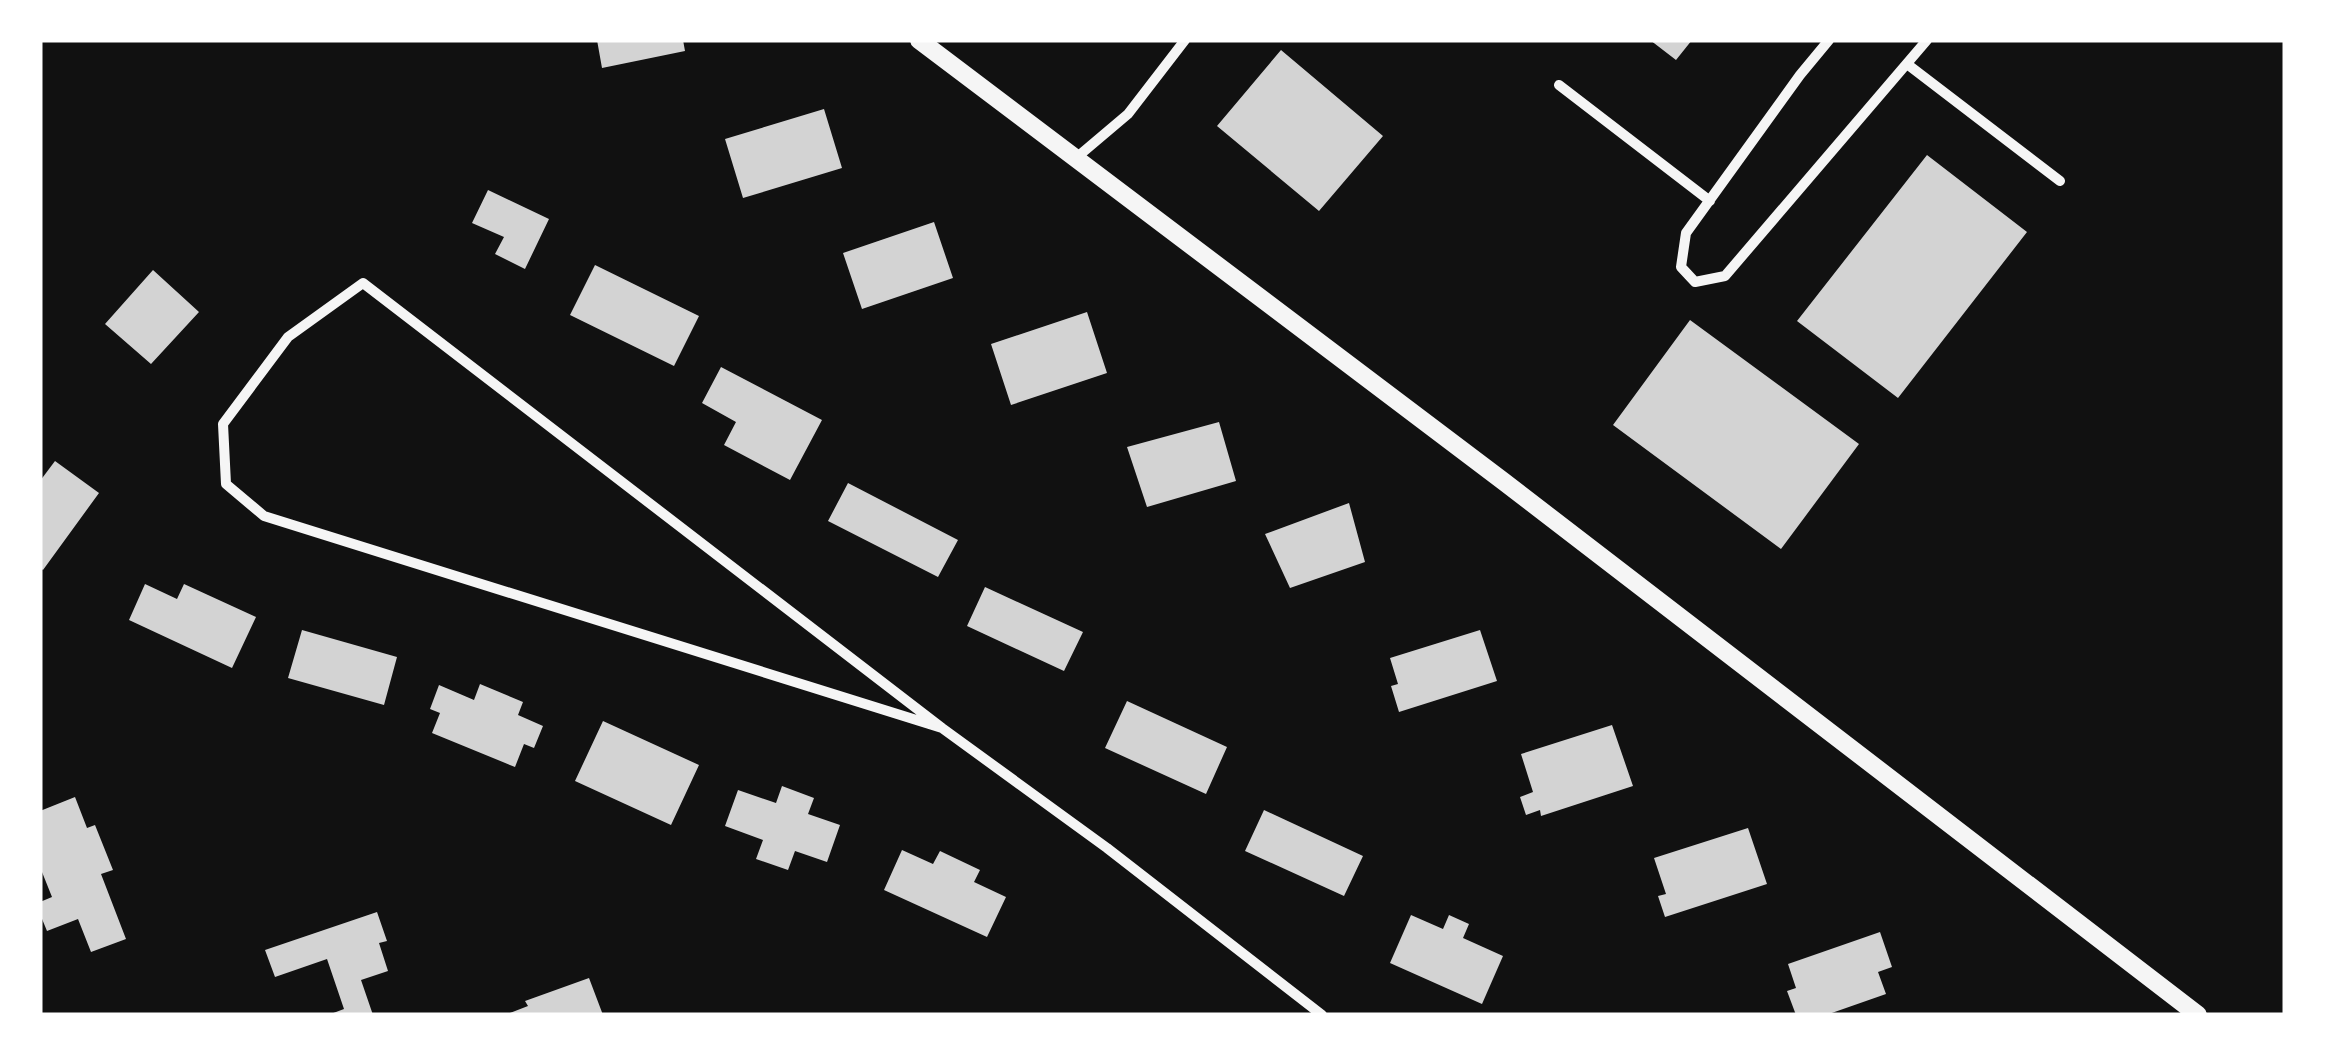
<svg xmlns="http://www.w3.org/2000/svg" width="2325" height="1055" viewBox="0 0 2325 1055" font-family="Arial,sans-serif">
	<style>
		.building { fill: #d3d3d3 }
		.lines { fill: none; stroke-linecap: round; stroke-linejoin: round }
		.minor { stroke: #f5f5f5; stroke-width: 10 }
		.tertiary { stroke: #f5f5f5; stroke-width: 18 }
	</style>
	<rect width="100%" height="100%" fill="#111"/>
	<!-- building -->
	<path class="building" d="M 597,40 L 683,40 L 685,51 L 602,68 Z
		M 1650,40 L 1692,40 L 1676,60 Z
		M 1281,50 L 1383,136 L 1319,211 L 1217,126 Z
		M 824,109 L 842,168 L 743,198 L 725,139 Z
		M 1927,155 L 2027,232 L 1898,398 L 1797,321 Z
		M 488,190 L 549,219 L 525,269 L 495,254 L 504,237 L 472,223 Z
		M 934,222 L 953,278 L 862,309 L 843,253 Z
		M 595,265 L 699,316 L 674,366 L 570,315 Z
		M 153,270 L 199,312 L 151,364 L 105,324 Z
		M 1087,312 L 1107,373 L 1011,405 L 991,344 Z
		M 1690,320 L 1859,444 L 1781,549 L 1613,425 Z
		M 721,367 L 822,420 L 790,480 L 724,445 L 736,422 L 702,403 Z
		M 1219,422 L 1236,481 L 1147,507 L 1127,447 Z
		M 55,461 L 99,493 L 43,570 L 40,568 L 40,481 Z
		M 848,483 L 958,540 L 938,577 L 828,521 Z
		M 1349,503 L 1365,562 L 1290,588 L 1265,534 Z
		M 145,584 L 177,599 L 184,584 L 256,617 L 232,668 L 129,620 Z
		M 985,587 L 1083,632 L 1064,671 L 967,626 Z
		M 302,630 L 397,657 L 384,705 L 288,678 Z
		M 1480,630 L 1497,681 L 1399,712 L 1391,686 L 1398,684 L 1390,658 Z
		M 480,684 L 523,702 L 518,715 L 543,726 L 534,748 L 524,744 L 515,767 L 432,733 L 440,713 L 430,709 L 439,685 L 474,700 Z
		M 1127,701 L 1227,747 L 1206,794 L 1105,748 Z
		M 603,721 L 699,765 L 671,825 L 575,781 Z
		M 1612,725 L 1633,786 L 1541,816 L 1540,810 L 1526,815 L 1520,797 L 1533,792 L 1521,754 Z
		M 782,786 L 814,798 L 808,814 L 840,825 L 827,862 L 795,851 L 788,870 L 756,859 L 763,840 L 725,826 L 738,790 L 776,803 Z
		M 75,797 L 87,828 L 95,825 L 113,870 L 101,874 L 126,939 L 91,952 L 78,919 L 47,931 L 40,914 L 40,902 L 52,897 L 40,867 L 40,811 Z
		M 1264,810 L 1363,856 L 1344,896 L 1245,851 Z
		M 1748,828 L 1767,884 L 1665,917 L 1658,896 L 1666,894 L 1654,858 Z
		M 902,850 L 933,864 L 940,851 L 980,870 L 974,882 L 1006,897 L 987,937 L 884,890 Z
		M 377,912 L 387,941 L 379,943 L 388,971 L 361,980 L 373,1015 L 328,1015 L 344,1009 L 327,959 L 275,977 L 265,950 Z
		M 1411,915 L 1443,929 L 1449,915 L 1469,924 L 1463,938 L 1503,956 L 1482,1004 L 1390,963 Z
		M 1880,932 L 1892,967 L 1878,972 L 1886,994 L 1826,1015 L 1796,1015 L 1787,991 L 1796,988 L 1788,964 Z
		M 589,978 L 603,1015 L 505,1015 L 528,1006 L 525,1001 Z"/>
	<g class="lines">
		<!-- minor -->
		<path class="minor" d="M 1829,40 L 1800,75 L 1686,233 L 1681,267 L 1695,282 L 1725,276 L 1927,40
			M 1907,64 L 2060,181
			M 1559,85 L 1710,201
			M 1076,158 L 1128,114 L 1185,40
			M 942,728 L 264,516 L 226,484 L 223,424 L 288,337 L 363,283 L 942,728 L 1107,848 L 1322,1015"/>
		<!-- tertiary -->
		<path class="tertiary" d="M 919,40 L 1503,481 L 2198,1015"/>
	</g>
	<!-- border -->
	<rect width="2325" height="1055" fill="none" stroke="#ffffff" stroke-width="85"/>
</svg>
